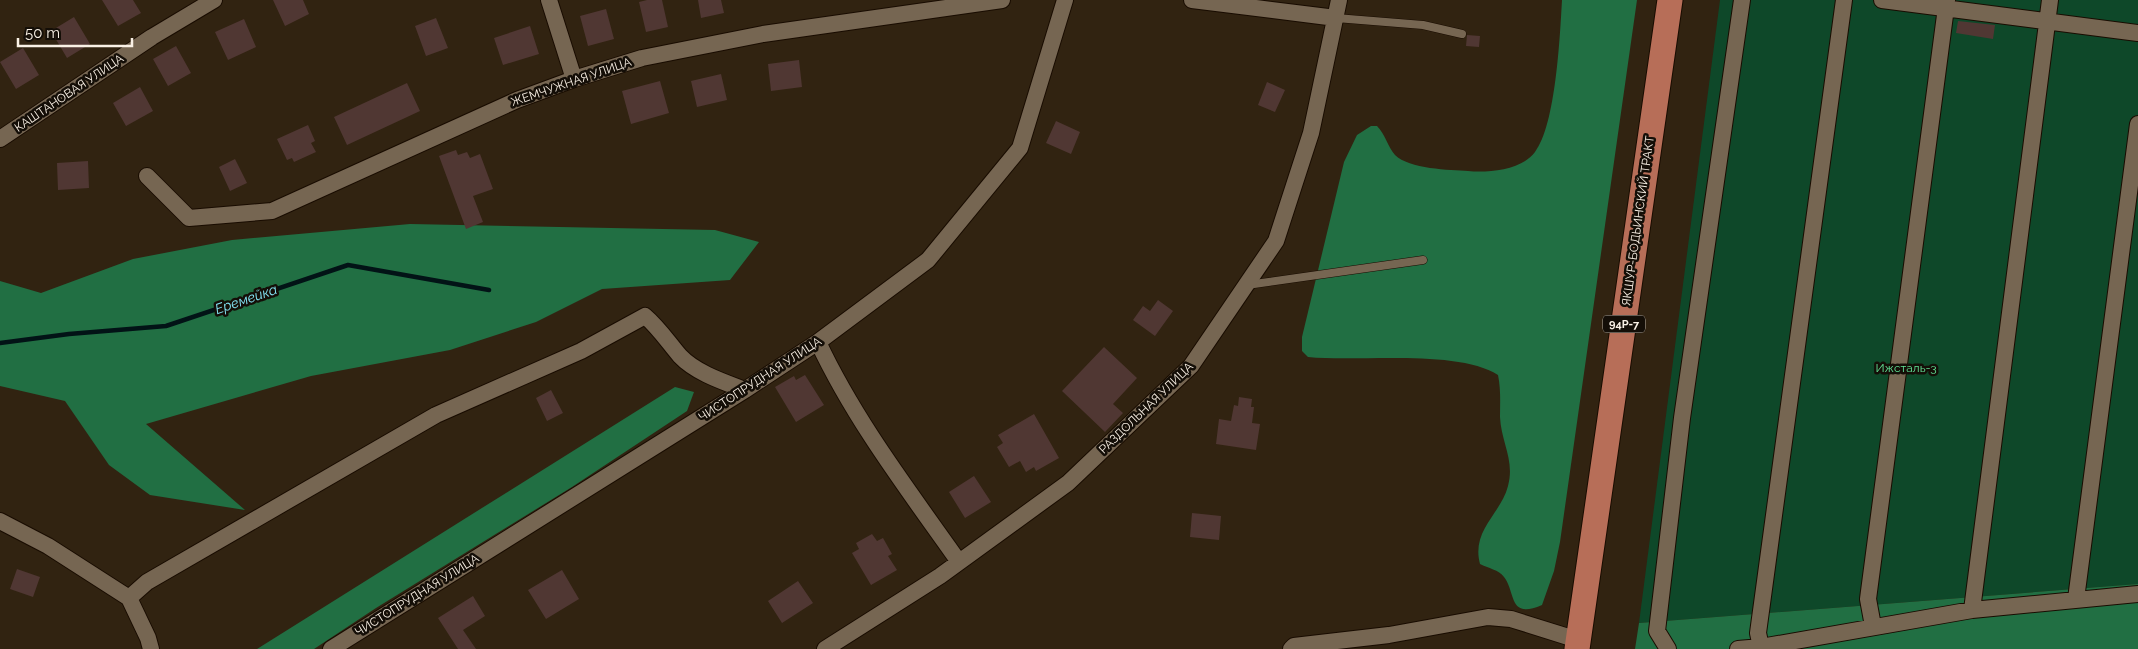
<svg xmlns="http://www.w3.org/2000/svg" width="2138" height="649" viewBox="0 0 2138 649" font-family="Raleway,sans-serif">
	<style>
		.green { fill: #0e4829 }
		.forest { fill: #216f43 }
		.lines { fill: none; stroke-linecap: round; stroke-linejoin: round }
		.stream { stroke: #021316; stroke-width: 4.5 }
		.building { fill: #503733 }
		.service-casing { stroke: #190c00; stroke-width: 9 }
		.minor-casing { stroke: #190c00; stroke-width: 18 }
		.primary-casing { stroke: #190c00; stroke-width: 27 }
		.service { stroke: #766652; stroke-width: 8 }
		.minor { stroke: #766652; stroke-width: 16 }
		.primary { stroke: #b76e58; stroke-width: 25 }
		.labels { text-anchor: middle; stroke-width: 5; stroke-linejoin: round; paint-order: stroke }
		.shield { fill: #140e07; stroke: #b5ada3; stroke-width: 1 }
		.shield-label { font-size: 11px; font-weight: bold; fill: #faf1e6 }
		.street-label { font-size: 12px; fill: #faf1e6; stroke: #140e07 }
		.park-label { font-size: 12px; fill: #62e497; stroke: #140e07 }
		.water-label { font-size: 14px; font-style: italic; fill: #86e9fa; stroke: #140e07 }
	</style>
	<rect width="100%" height="100%" fill="#312311"/>
	<!-- green -->
	<path class="green" d="M 1720,0 L 2138,0 L 2138,584 L 1639,623 Z"/>
	<!-- forest -->
	<path class="forest" d="M 1562,0 L 1637,0 L 1560,542 L 1554,571 L 1542,605 C 1508,620 1516,592 1504,577 C 1499,570 1488,568 1480,564 C 1471,530 1501,514 1508,486 C 1515,460 1501,442 1500,417 C 1500,403 1501,390 1498,375 C 1458,349 1359,362 1308,357 L 1302,351 L 1302,337 L 1344,162 L 1357,135 L 1371,126 L 1377,126 C 1385,134 1388,147 1395,155 C 1409,169 1450,170 1468,171 C 1488,173 1522,170 1535,152 C 1556,125 1560,35 1562,0 Z
		M 410,224 L 715,230 L 759,242 L 730,280 L 602,289 L 536,322 L 450,350 L 311,376 L 146,424 L 245,510 L 150,495 L 109,465 L 65,401 L 0,386 L 0,281 L 41,293 L 133,259 L 232,240 Z
		M 675,387 L 694,392 L 687,411 L 572,487 L 376,608 L 314,649 L 257,649 Z
		M 2138,584 L 2138,649 L 1635,649 L 1639,623 Z"/>
	<g class="lines">
		<!-- stream -->
		<path class="stream" d="M 0,343 L 69,334 L 166,326 L 348,265 L 489,290"/>
	</g>
	<!-- building -->
	<path class="building" d="M 102,0 L 133,0 L 141,13 L 118,26 Z
		M 273,0 L 303,0 L 309,14 L 285,26 Z
		M 647,0 L 662,0 L 668,27 L 646,32 L 639,2 Z
		M 698,0 L 721,0 L 724,13 L 701,18 Z
		M 606,9 L 614,39 L 588,46 L 580,16 Z
		M 74,17 L 90,44 L 67,58 L 51,31 Z
		M 436,18 L 448,48 L 426,56 L 415,26 Z
		M 244,19 L 256,47 L 228,60 L 215,32 Z
		M 1958,21 L 1995,25 L 1993,39 L 1956,33 Z
		M 530,26 L 539,54 L 503,65 L 494,38 Z
		M 1467,35 L 1480,36 L 1479,47 L 1466,46 Z
		M 176,46 L 191,73 L 168,86 L 153,59 Z
		M 23,48 L 39,75 L 16,89 L 0,62 Z
		M 799,60 L 802,87 L 771,91 L 768,64 Z
		M 721,74 L 727,100 L 697,107 L 691,81 Z
		M 660,81 L 669,113 L 631,124 L 622,91 Z
		M 1267,82 L 1285,90 L 1275,112 L 1258,105 Z
		M 407,83 L 420,111 L 347,145 L 334,117 Z
		M 140,87 L 153,111 L 126,126 L 113,103 Z
		M 1056,121 L 1080,132 L 1071,154 L 1046,143 Z
		M 308,125 L 315,141 L 311,143 L 316,152 L 294,162 L 292,158 L 287,160 L 277,139 Z
		M 456,150 L 458,155 L 467,152 L 470,158 L 480,154 L 493,189 L 473,196 L 483,222 L 466,229 L 439,156 Z
		M 235,159 L 247,183 L 230,191 L 219,167 Z
		M 88,161 L 89,188 L 58,190 L 57,163 Z
		M 1158,300 L 1173,311 L 1155,336 L 1133,320 L 1143,306 L 1150,311 Z
		M 1104,347 L 1137,378 L 1113,404 L 1123,413 L 1105,432 L 1062,391 Z
		M 805,375 L 824,405 L 796,422 L 775,387 L 794,376 L 796,380 Z
		M 551,390 L 563,413 L 547,421 L 536,398 Z
		M 1239,397 L 1252,399 L 1251,407 L 1254,407 L 1252,423 L 1260,424 L 1256,450 L 1216,444 L 1219,419 L 1231,421 L 1234,405 L 1238,406 Z
		M 1034,414 L 1059,458 L 1036,471 L 1034,467 L 1026,472 L 1020,461 L 1009,467 L 997,447 L 1003,443 L 998,435 Z
		M 974,476 L 991,502 L 965,518 L 949,492 Z
		M 1192,513 L 1221,516 L 1219,540 L 1190,537 Z
		M 872,534 L 877,541 L 883,538 L 892,554 L 888,556 L 897,570 L 871,585 L 852,553 L 859,549 L 856,543 Z
		M 17,569 L 40,577 L 33,597 L 10,589 Z
		M 562,570 L 579,599 L 546,619 L 528,590 Z
		M 798,581 L 813,603 L 782,623 L 768,601 Z
		M 473,596 L 485,616 L 463,630 L 476,649 L 458,649 L 438,618 Z"/>
	<g class="lines">
		<defs>
			<path id="service" d="M 1336,18 L 1423,25 L 1462,34
				M 1247,285 L 1423,260"/>
			<path id="minor" d="M 549,0 L 574,79
				M 1192,0 L 1336,18
				M 1882,0 L 2138,33
				M 0,139 L 152,37 L 214,0
				M 147,176 L 189,218 L 272,211 L 517,100 L 574,79 L 642,58 L 763,34 L 1002,0
				M 818,342 C 855,421 909,491 959,562
				M 0,521 L 48,546 L 129,598 L 148,638 L 151,649
				M 129,598 L 147,582 L 436,415 L 581,351 L 645,316 C 659,328 668,342 680,356 C 696,373 724,382 745,390
				M 2076,599 L 2138,124
				M 1972,610 L 2050,0
				M 1873,626 L 1868,599 L 1947,0
				M 1761,647 L 1758,633 L 1844,0
				M 331,649 L 745,390 L 818,342 L 928,260 L 1020,148 L 1065,0
				M 825,649 L 940,576 L 1068,483 L 1191,366 L 1276,241 L 1311,133 L 1339,0
				M 1291,649 L 1294,646 L 1389,635 L 1488,617 L 1511,619 L 1578,640
				M 1668,649 L 1657,631 L 1682,418 L 1742,0
				M 1738,649 L 1761,647 L 1972,610 L 2138,594"/>
			<path id="primary" d="M 1577,649 L 1670,0"/>
		</defs>
		<!-- service casing -->
		<use href="#service" class="service-casing"/>
		<!-- minor casing -->
		<use href="#minor" class="minor-casing"/>
		<!-- primary casing -->
		<use href="#primary" class="primary-casing"/>
		<!-- service -->
		<use href="#service" class="service"/>
		<!-- minor -->
		<use href="#minor" class="minor"/>
		<!-- primary -->
		<use href="#primary" class="primary"/>
	</g>
	<g class="labels">
		<!-- shield labels -->
		<rect class="shield" x="1603" y="315.5" width="42" height="17" rx="4"/>
		<g class="shield-label">
			<text x="1624" y="328">94Р-7</text>
		</g>
		<!-- street labels -->
		<g class="street-label">
			<text transform="translate(571 82) rotate(-19)" y="4">ЖЕМЧУЖНАЯ УЛИЦА</text>
			<text transform="translate(69 93) rotate(-34)" y="4">КАШТАНОВАЯ УЛИЦА</text>
			<text transform="translate(1638 221) rotate(-82)" y="4">ЯКШУР-БОДЬИНСКИЙ ТРАКТ</text>
			<text transform="translate(760 379) rotate(-33)" y="4">ЧИСТОПРУДНАЯ УЛИЦА</text>
			<text transform="translate(1146 408) rotate(-44)" y="4">РАЗДОЛЬНАЯ УЛИЦА</text>
			<text transform="translate(417 595) rotate(-32)" y="4">ЧИСТОПРУДНАЯ УЛИЦА</text>
		</g>
		<!-- park labels -->
		<g class="park-label">
			<text x="1906" y="372">Ижсталь-3</text>
		</g>
		<!-- water labels -->
		<g class="water-label">
			<text transform="translate(246 299) rotate(-19)" y="5">Еремейка</text>
		</g>
	</g>
	<!-- scale -->
	<path d="M18 38v8h114v-8" fill="none" stroke="#faf1e6" stroke-width="2.5"/>
	<text x="25" y="38" font-size="15" fill="#faf1e6" stroke="#140e07" stroke-width="4" paint-order="stroke">50 m</text>
</svg>
